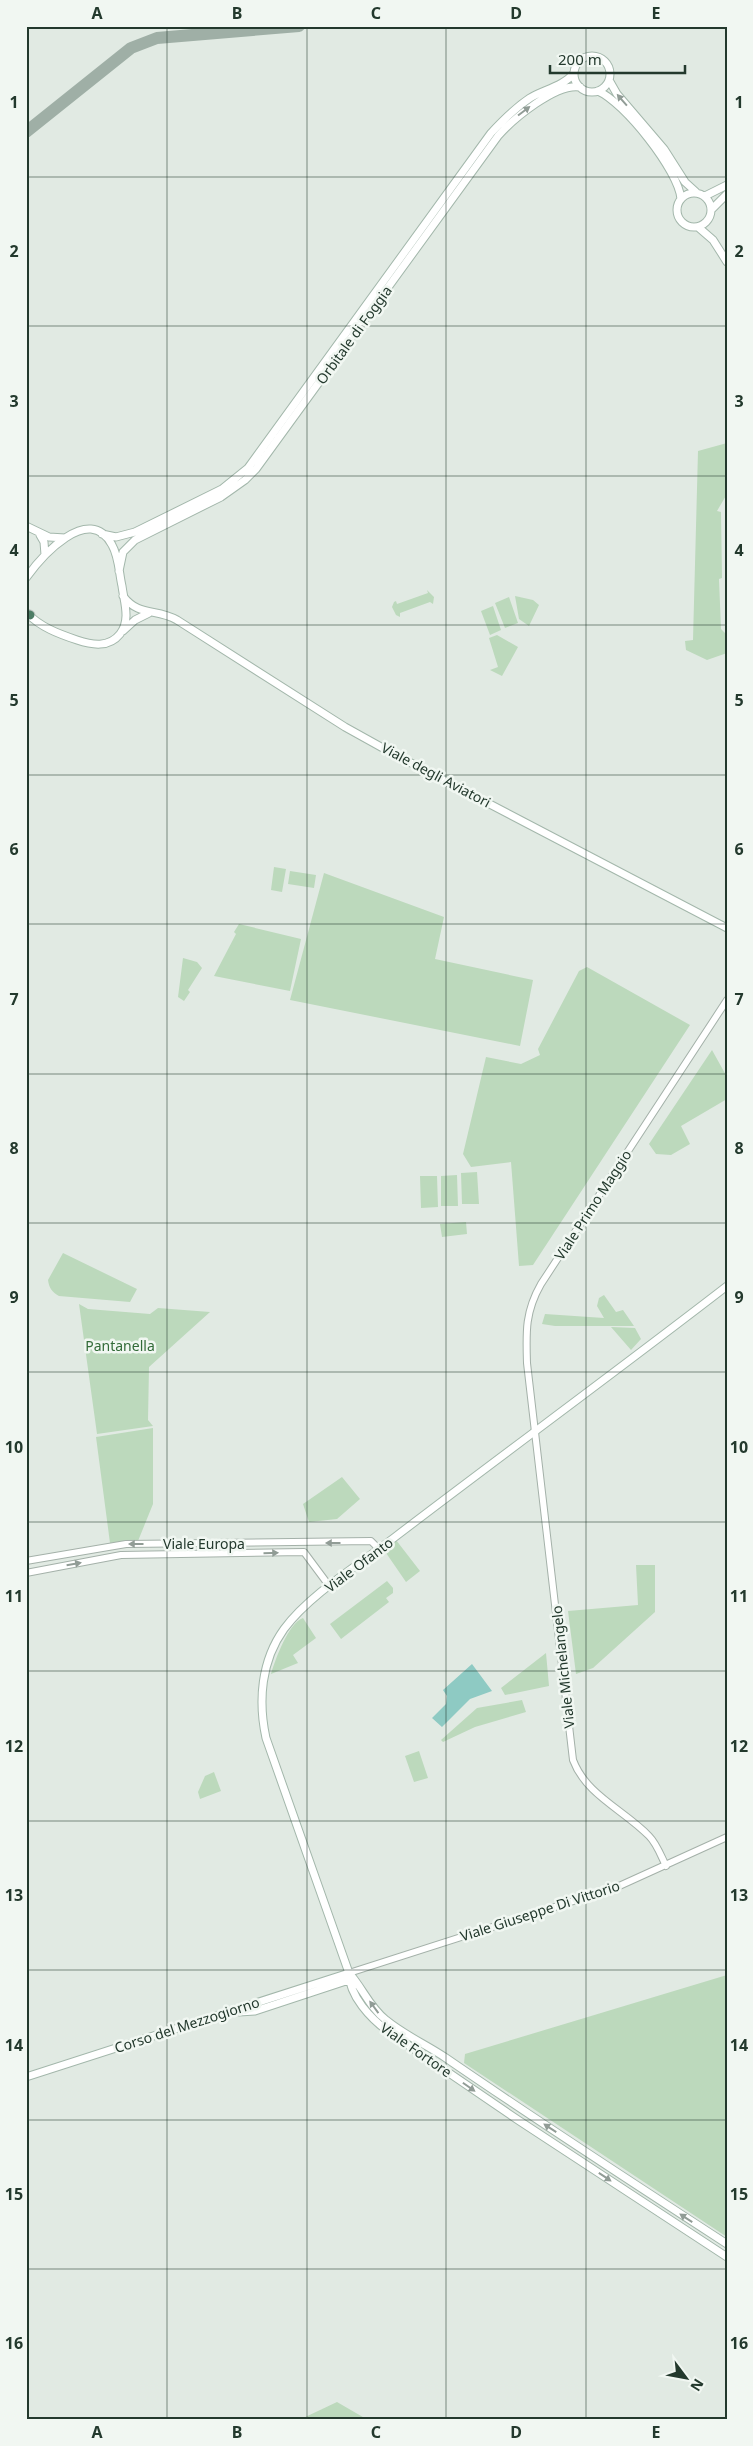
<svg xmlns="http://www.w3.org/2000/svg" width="753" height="2446" viewBox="0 0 753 2446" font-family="'Noto Sans',sans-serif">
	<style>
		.green { fill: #bcd9bc }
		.water { fill: #8ecac3 }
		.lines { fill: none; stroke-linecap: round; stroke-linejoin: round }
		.taxiway { stroke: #9fafa6; stroke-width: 12 }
		.tertiary-casing { stroke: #a4b1a9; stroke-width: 8 }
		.secondary-casing { stroke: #a3b7ab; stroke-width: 9 }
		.trunk-casing { stroke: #c1c8c4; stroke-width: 11 }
		.tertiary { stroke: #fff; stroke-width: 6 }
		.secondary { stroke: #fff; stroke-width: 7 }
		.trunk { stroke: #4e7e66; stroke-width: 9 }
		.oneway { fill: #919c96 }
		.grid { fill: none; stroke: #23392d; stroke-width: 1; stroke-opacity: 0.55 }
		.labels { text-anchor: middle; stroke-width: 5; stroke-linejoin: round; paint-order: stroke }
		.street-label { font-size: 14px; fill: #23392d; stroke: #f1f7f2 }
		.park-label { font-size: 14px; fill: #326b38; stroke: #f1f7f2 }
		.neatline { fill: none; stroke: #23392d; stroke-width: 2 }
		.grid-label { font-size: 16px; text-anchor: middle; font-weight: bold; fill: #23392d }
	</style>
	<rect width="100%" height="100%" fill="#e1eae3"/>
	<!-- green -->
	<path class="green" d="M 727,443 L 727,494 L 717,511 L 721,512 L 722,578 L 719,579 L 721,629 L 727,635 L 727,653 L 707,660 L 686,650 L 685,641 L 693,640 L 698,451 Z
		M 427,590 L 434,597 L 433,604 L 430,602 L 400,613 L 400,617 L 396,615 L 392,607 L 394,602 L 396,601 L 397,604 L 428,593 Z
		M 515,596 L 533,600 L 539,605 L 529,626 L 519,619 Z
		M 509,597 L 518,623 L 505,628 L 495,603 Z
		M 493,606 L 501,630 L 490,635 L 481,611 Z
		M 497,635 L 518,647 L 502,676 L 490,670 L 498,667 L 489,638 Z
		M 274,867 L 286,869 L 282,892 L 271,890 Z
		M 290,871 L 316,875 L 314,888 L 288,884 Z
		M 324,873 L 444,917 L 435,959 L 533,980 L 520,1046 L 290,1000 Z
		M 239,924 L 301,939 L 290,991 L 214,976 L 236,934 L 234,932 Z
		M 183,958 L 197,962 L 202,968 L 188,990 L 190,992 L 184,1001 L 178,997 Z
		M 587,967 L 690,1025 L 533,1265 L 519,1266 L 511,1162 L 471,1167 L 463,1154 L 486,1057 L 521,1064 L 540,1055 L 538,1049 L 579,971 Z
		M 712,1050 L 727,1077 L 727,1099 L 681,1126 L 690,1144 L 671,1155 L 656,1154 L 649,1144 Z
		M 477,1172 L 479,1204 L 462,1204 L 461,1173 Z
		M 457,1175 L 458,1206 L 441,1206 L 441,1176 Z
		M 420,1176 L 437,1176 L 438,1207 L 421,1208 Z
		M 466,1222 L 467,1234 L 442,1237 L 440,1224 Z
		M 63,1253 L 137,1289 L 130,1302 L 59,1296 C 52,1292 49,1288 48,1280 Z
		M 604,1295 L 616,1312 L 623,1310 L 634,1326 L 555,1326 L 542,1324 L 545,1314 L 604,1318 L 597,1306 L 599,1298 Z
		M 79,1304 L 88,1309 L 150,1314 L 158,1308 L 210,1312 L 149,1367 L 148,1420 L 153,1426 L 97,1434 Z
		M 611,1327 L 635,1328 L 641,1339 L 631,1350 Z
		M 153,1428 L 153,1504 L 138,1541 L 110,1543 L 96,1437 Z
		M 342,1477 L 360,1499 L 337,1519 L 309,1522 L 303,1504 Z
		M 396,1540 L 420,1571 L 406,1582 L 384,1550 Z
		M 636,1565 L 655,1565 L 655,1612 L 593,1668 L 576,1674 L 568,1611 L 638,1605 Z
		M 387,1581 L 393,1588 L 393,1593 L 386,1598 L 389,1602 L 341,1639 L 330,1624 Z
		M 303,1618 L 316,1638 L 293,1655 L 298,1663 L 271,1674 C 275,1660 289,1622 303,1618 Z
		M 546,1653 L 549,1686 L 505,1695 L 501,1688 Z
		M 522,1700 L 526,1712 L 475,1727 L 443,1742 L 441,1740 L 477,1708 Z
		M 419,1751 L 428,1778 L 414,1782 L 405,1756 Z
		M 214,1772 L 221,1791 L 200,1799 L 198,1792 L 205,1776 Z
		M 727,1975 L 727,2237 L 464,2063 L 465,2054 Z
		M 337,2402 L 368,2420 L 299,2420 Z"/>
	<!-- water -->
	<path class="water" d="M 472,1664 L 492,1691 L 470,1699 L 442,1727 L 432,1718 L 446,1704 L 447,1696 L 443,1690 Z"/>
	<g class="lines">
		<!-- taxiway -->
		<path class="taxiway" d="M 26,132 L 131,48 L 157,38 L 299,26"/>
		<defs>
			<path id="tertiary" d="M 26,1561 L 126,1544 L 371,1541 L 379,1549
				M 26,1573 L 121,1555 L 304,1552 L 330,1587
				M 666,1866 C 661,1856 657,1844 649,1836 C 624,1810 586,1795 573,1760 L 527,1363 C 526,1332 525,1312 541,1284 L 727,1000
				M 349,1973 L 617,1887 L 727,1837"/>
			<path id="secondary" d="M574 74a18 18 0 1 1 36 0a18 18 0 1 1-36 0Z
				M 609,80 L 617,94 L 664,149 L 685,182 L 696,192
				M 598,91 C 624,102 679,171 681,199
				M677 210a17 17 0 1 1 34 0a17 17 0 1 1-34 0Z
				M 705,196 L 727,185
				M 712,209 L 727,194
				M 698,227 L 713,240 L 727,262
				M 26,526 L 49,537 L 65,538
				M 102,534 L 116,537 L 135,532 L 222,489 L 248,468 L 491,133 C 503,120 515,108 530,98 C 543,90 564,86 574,73
				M 40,535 L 44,542 L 45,555
				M 119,571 L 123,552 L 135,540 L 221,497 L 245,480 L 256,469 L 498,136 C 513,119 556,83 580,87
				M 26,578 C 41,557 89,502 112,545 C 119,557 119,573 122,586 C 124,602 131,620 120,634 C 109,648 92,645 77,640 C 59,634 40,627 27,613
				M 123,596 C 139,617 156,608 177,620 L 345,727 L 390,752 L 727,928
				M 123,631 L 135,620 L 149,613
				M 727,1286 C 617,1371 505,1453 395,1537 C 360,1564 310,1594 284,1629 C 261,1661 258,1701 266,1738 L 349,1973 C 349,1996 371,2019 389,2032 L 518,2120 L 727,2257
				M 349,1973 C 362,1987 370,2008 386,2020 C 404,2035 427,2045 446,2058 C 539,2122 633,2183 727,2244
				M 239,2012 L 255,2011 L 349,1980
				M 26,2077 L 349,1973"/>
			<path id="trunk" d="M 26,614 L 30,615"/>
		</defs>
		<!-- tertiary casing -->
		<use href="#tertiary" class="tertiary-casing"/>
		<!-- secondary casing -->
		<use href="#secondary" class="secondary-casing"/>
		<!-- trunk casing -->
		<use href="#trunk" class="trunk-casing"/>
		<!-- tertiary -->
		<use href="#tertiary" class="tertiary"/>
		<!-- secondary -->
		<use href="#secondary" class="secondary"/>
		<!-- trunk -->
		<use href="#trunk" class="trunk"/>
	</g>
	<!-- one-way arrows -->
	<defs><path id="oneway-solid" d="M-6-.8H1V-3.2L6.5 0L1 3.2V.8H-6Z" transform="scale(1.25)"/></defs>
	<g class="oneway">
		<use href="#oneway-solid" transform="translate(622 100) rotate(-131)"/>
		<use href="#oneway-solid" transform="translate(524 111) rotate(-37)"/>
		<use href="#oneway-solid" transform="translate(333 1543) rotate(180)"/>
		<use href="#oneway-solid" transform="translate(136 1544) rotate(-180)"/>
		<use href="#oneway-solid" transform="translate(271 1553) rotate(-2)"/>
		<use href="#oneway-solid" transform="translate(74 1564) rotate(-10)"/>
		<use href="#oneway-solid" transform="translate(374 2007) rotate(-126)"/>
		<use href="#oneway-solid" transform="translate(469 2087) rotate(35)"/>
		<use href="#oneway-solid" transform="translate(550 2128) rotate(-147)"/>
		<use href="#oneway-solid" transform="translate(605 2177) rotate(34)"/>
		<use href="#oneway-solid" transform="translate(686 2218) rotate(-147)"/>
	</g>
	<!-- grid -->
	<path class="grid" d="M 167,26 L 167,2420M 307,26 L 307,2420M 446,26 L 446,2420M 586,26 L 586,2420M 26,177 L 727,177M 26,326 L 727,326M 26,476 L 727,476M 26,625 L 727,625M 26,775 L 727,775M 26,924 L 727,924M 26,1074 L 727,1074M 26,1223 L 727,1223M 26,1372 L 727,1372M 26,1522 L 727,1522M 26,1671 L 727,1671M 26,1821 L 727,1821M 26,1970 L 727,1970M 26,2120 L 727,2120M 26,2269 L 727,2269"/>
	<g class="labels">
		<!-- street labels -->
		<g class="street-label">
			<text transform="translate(354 335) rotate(-54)" y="5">Orbitale di Foggia</text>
			<text transform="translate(436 775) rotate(28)" y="5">Viale degli Aviatori</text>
			<text transform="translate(593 1205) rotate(-57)" y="5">Viale Primo Maggio</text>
			<text x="204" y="1549">Viale Europa</text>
			<text transform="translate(359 1565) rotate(-37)" y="5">Viale Ofanto</text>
			<text transform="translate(563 1667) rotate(-96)" y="5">Viale Michelangelo</text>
			<text transform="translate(540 1911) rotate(-18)" y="5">Viale Giuseppe Di Vittorio</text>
			<text transform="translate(187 2025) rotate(-18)" y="5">Corso del Mezzogiorno</text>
			<text transform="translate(416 2050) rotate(35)" y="5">Viale Fortore</text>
		</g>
		<!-- park labels -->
		<g class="park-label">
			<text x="120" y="1351">Pantanella</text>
		</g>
	</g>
	<!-- border -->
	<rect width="753" height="2446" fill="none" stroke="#f1f7f2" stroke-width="55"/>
	<!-- north arrow -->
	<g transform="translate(686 2378) rotate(122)" stroke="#f1f7f2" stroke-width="4" paint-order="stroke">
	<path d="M0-4L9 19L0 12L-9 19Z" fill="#23392d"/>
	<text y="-8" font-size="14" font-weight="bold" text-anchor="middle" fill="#23392d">N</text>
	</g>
	<!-- scale -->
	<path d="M550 65v8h135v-8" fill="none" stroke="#23392d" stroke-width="2.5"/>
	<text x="558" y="65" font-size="15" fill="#23392d" stroke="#f1f7f2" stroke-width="4" paint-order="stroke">200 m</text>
	<rect x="28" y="28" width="698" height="2390" class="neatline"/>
	<g class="grid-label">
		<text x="97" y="19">A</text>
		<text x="237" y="19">B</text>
		<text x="376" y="19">C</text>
		<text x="516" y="19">D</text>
		<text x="656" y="19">E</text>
		<text x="14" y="108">1</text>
		<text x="739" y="108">1</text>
		<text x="14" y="257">2</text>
		<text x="739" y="257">2</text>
		<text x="14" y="407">3</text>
		<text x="739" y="407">3</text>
		<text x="14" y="556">4</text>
		<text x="739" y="556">4</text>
		<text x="14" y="706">5</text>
		<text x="739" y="706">5</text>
		<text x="14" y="855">6</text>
		<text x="739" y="855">6</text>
		<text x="14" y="1005">7</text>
		<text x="739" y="1005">7</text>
		<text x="14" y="1154">8</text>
		<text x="739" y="1154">8</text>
		<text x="14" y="1303">9</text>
		<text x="739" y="1303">9</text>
		<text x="14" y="1453">10</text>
		<text x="739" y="1453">10</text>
		<text x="14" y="1602">11</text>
		<text x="739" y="1602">11</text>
		<text x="14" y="1752">12</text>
		<text x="739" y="1752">12</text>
		<text x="14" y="1901">13</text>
		<text x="739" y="1901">13</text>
		<text x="14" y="2051">14</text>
		<text x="739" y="2051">14</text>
		<text x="14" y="2200">15</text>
		<text x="739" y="2200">15</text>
		<text x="14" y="2349">16</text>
		<text x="739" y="2349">16</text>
		<text x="97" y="2438">A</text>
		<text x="237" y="2438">B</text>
		<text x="376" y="2438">C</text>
		<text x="516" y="2438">D</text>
		<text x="656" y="2438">E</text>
	</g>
</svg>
